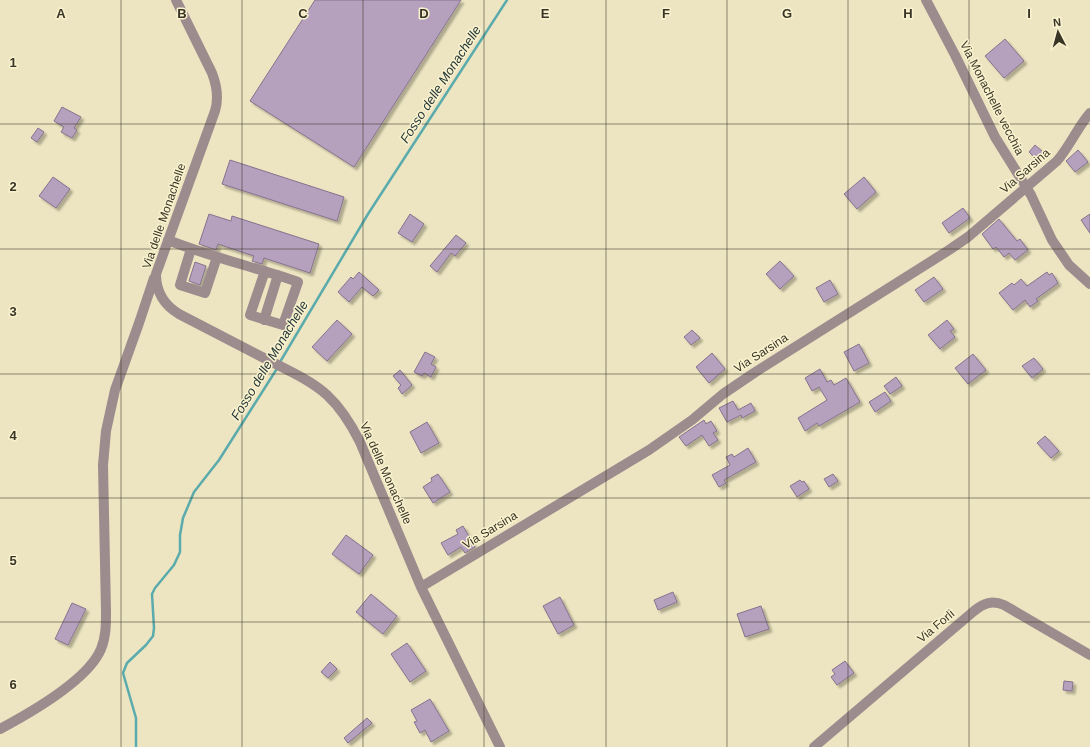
<svg xmlns="http://www.w3.org/2000/svg" width="1090" height="747" viewBox="0 0 1090 747" font-family="Helvetica,sans-serif">
	<style>
		.lines { fill: none; stroke-linecap: round; stroke-linejoin: round }
		.stream { stroke: #5babad; stroke-width: 2.5 }
		.building { fill: #b5a1be; stroke: #86728e; filter: url(#shadow) }
		.minor { stroke: #9d8c8d; stroke-width: 10 }
		.grid { fill: none; stroke: #383527; stroke-width: 1; stroke-opacity: 0.55 }
		.labels { text-anchor: middle; stroke-width: 3; stroke-linejoin: round; paint-order: stroke }
		.street-label { font-size: 12px; fill: #383527; stroke: #faf2ce }
		.water-label { font-size: 13px; font-style: italic; fill: #1e3335; stroke: #faf2ce }
		.grid-label { font-size: 13px; text-anchor: middle; font-weight: bold; fill: #383527; stroke: #faf2ce; stroke-width: 3; stroke-linejoin: round; paint-order: stroke }
	</style>
	<defs>
		<filter id="shadow"><feDropShadow dx="3" dy="3" stdDeviation="1" flood-color="#0004"/></filter>
	</defs>
	<rect width="100%" height="100%" fill="#ede5c1"/>
	<g class="lines">
		<!-- stream -->
		<path class="stream" d="M 280,362 L 368,214 L 507,0
			M 136,747 L 136,718 L 123,673 L 127,663 L 146,645 L 153,636 L 154,628 L 152,594 L 155,588 L 174,565 L 180,552 L 180,535 L 183,518 L 194,492 L 219,460 L 278,367"/>
	</g>
	<!-- building -->
	<path class="building" d="M 315,0 L 461,0 L 354,167 L 250,101 Z
		M 1005,39 L 1024,61 L 1004,78 L 985,56 Z
		M 62,107 L 81,117 L 74,128 L 77,130 L 72,138 L 61,132 L 64,127 L 54,121 Z
		M 38,128 L 44,132 L 37,142 L 31,138 Z
		M 1035,145 L 1043,152 L 1036,159 L 1029,152 Z
		M 1078,150 L 1088,162 L 1075,172 L 1066,161 Z
		M 230,160 L 344,197 L 337,221 L 222,184 Z
		M 53,177 L 70,189 L 56,208 L 39,196 Z
		M 864,177 L 876,192 L 857,209 L 844,194 Z
		M 963,208 L 970,218 L 949,233 L 942,223 Z
		M 209,214 L 231,221 L 232,216 L 319,244 L 310,273 L 264,258 L 262,264 L 252,261 L 254,256 L 218,244 L 216,250 L 199,244 Z
		M 410,214 L 424,224 L 412,242 L 398,233 Z
		M 1090,214 L 1090,233 L 1081,220 Z
		M 999,219 L 1017,241 L 1020,239 L 1028,250 L 1015,260 L 1009,253 L 1004,257 L 996,247 L 993,249 L 982,234 Z
		M 456,235 L 466,243 L 455,256 L 451,253 L 437,272 L 430,266 Z
		M 780,261 L 794,276 L 780,289 L 766,274 Z
		M 195,262 L 206,266 L 200,285 L 189,281 Z
		M 359,272 L 379,290 L 373,296 L 362,287 L 349,302 L 338,292 L 351,277 L 353,279 Z
		M 1047,272 L 1049,275 L 1052,273 L 1058,283 L 1036,299 L 1038,301 L 1030,307 L 1025,300 L 1013,310 L 999,293 L 1012,283 L 1014,285 L 1021,279 L 1027,286 Z
		M 934,277 L 943,289 L 924,302 L 915,290 Z
		M 830,280 L 838,294 L 824,302 L 816,288 Z
		M 337,320 L 352,334 L 327,361 L 312,347 Z
		M 947,320 L 954,329 L 950,331 L 955,337 L 940,349 L 928,335 Z
		M 692,330 L 700,338 L 691,345 L 684,337 Z
		M 859,344 L 869,363 L 854,371 L 844,352 Z
		M 425,352 L 435,357 L 431,364 L 436,367 L 431,377 L 424,373 L 422,376 L 414,372 Z
		M 712,353 L 725,369 L 709,383 L 696,367 Z
		M 973,354 L 986,370 L 968,384 L 955,368 Z
		M 1034,358 L 1043,369 L 1032,378 L 1022,366 Z
		M 820,369 L 827,382 L 831,380 L 834,385 L 846,378 L 860,402 L 819,426 L 817,423 L 805,431 L 798,418 L 827,400 L 819,387 L 812,391 L 805,378 Z
		M 400,370 L 412,385 L 402,394 L 398,388 L 401,385 L 393,376 Z
		M 896,377 L 902,386 L 890,394 L 884,386 Z
		M 885,392 L 891,401 L 875,412 L 869,402 Z
		M 733,401 L 738,410 L 751,403 L 755,411 L 742,418 L 741,415 L 727,422 L 719,408 Z
		M 704,420 L 706,424 L 711,421 L 717,431 L 713,433 L 718,440 L 709,446 L 702,435 L 686,446 L 679,437 Z
		M 427,422 L 439,443 L 421,453 L 410,432 Z
		M 1045,436 L 1059,451 L 1051,458 L 1037,443 Z
		M 748,448 L 756,462 L 724,480 L 726,483 L 719,487 L 712,475 L 730,465 L 726,457 L 732,454 L 734,457 Z
		M 438,474 L 450,492 L 433,503 L 423,487 L 432,481 L 431,478 Z
		M 833,474 L 838,481 L 829,487 L 824,479 Z
		M 800,480 L 802,482 L 804,481 L 809,489 L 797,497 L 790,486 Z
		M 463,526 L 475,547 L 465,553 L 461,547 L 448,555 L 441,543 L 458,534 L 456,530 Z
		M 346,535 L 373,555 L 359,574 L 332,554 Z
		M 673,592 L 677,602 L 658,610 L 654,600 Z
		M 371,594 L 397,616 L 383,634 L 356,612 Z
		M 560,597 L 574,625 L 558,634 L 543,606 Z
		M 72,603 L 86,609 L 68,645 L 55,639 Z
		M 761,606 L 769,629 L 745,637 L 737,614 Z
		M 407,643 L 426,671 L 410,682 L 391,654 Z
		M 845,661 L 854,673 L 837,685 L 831,677 L 835,674 L 832,670 Z
		M 330,662 L 337,669 L 328,678 L 321,672 Z
		M 1064,681 L 1073,682 L 1072,691 L 1063,690 Z
		M 430,699 L 449,731 L 431,742 L 425,730 L 420,733 L 414,722 L 417,721 L 411,710 Z
		M 367,718 L 372,723 L 348,743 L 344,738 Z"/>
	<g class="lines">
		<!-- minor -->
		<path class="minor" d="M 176,0 L 212,73 C 217,86 219,98 215,111 L 156,274 C 156,292 164,305 179,314 C 208,329 237,344 266,359 C 287,370 309,379 327,395 C 341,408 351,424 360,442 L 421,587 L 500,747
			M 926,0 L 955,55 L 995,137 L 1031,195 L 1052,240 L 1069,265 L 1090,284
			M 168,240 C 210,257 255,267 298,282 L 283,325 L 250,315 L 265,271
			M 191,249 L 180,285 L 205,293 L 217,257
			M 264,320 L 278,275
			M 421,587 L 649,450 L 692,420 L 723,394 L 754,373 L 949,250 L 968,237 L 1057,161 C 1070,146 1077,128 1090,113
			M 0,729 C 30,713 88,680 101,649 C 106,637 106,624 106,612 L 103,465 L 106,431 L 115,390 L 139,323 L 154,278
			M 814,747 L 974,611 C 984,603 992,600 1004,605 L 1090,655"/>
	</g>
	<!-- grid -->
	<path class="grid" d="M 121,0 L 121,747M 242,0 L 242,747M 363,0 L 363,747M 484,0 L 484,747M 606,0 L 606,747M 727,0 L 727,747M 848,0 L 848,747M 969,0 L 969,747M 0,124 L 1090,124M 0,249 L 1090,249M 0,374 L 1090,374M 0,498 L 1090,498M 0,622 L 1090,622"/>
	<g class="labels">
		<!-- street labels -->
		<g class="street-label">
			<text transform="translate(992 98) rotate(63)" y="4">Via Monachelle vecchia</text>
			<text transform="translate(1025 171) rotate(-41)" y="4">Via Sarsina</text>
			<text transform="translate(164 216) rotate(-71)" y="4">Via delle Monachelle</text>
			<text transform="translate(761 353) rotate(-33)" y="4">Via Sarsina</text>
			<text transform="translate(386 473) rotate(66)" y="4">Via delle Monachelle</text>
			<text transform="translate(490 530) rotate(-31)" y="4">Via Sarsina</text>
			<text transform="translate(936 626) rotate(-40)" y="4">Via Forlì</text>
		</g>
		<!-- water labels -->
		<g class="water-label">
			<text transform="translate(440 84) rotate(-57)" y="5">Fosso delle Monachelle</text>
			<text transform="translate(269 360) rotate(-59)" y="5">Fosso delle Monachelle</text>
		</g>
	</g>
	<g class="grid-label">
		<text x="61" y="18">A</text>
		<text x="182" y="18">B</text>
		<text x="303" y="18">C</text>
		<text x="424" y="18">D</text>
		<text x="545" y="18">E</text>
		<text x="666" y="18">F</text>
		<text x="787" y="18">G</text>
		<text x="908" y="18">H</text>
		<text x="1029" y="18">I</text>
		<text x="13" y="67">1</text>
		<text x="13" y="191">2</text>
		<text x="13" y="316">3</text>
		<text x="13" y="440">4</text>
		<text x="13" y="565">5</text>
		<text x="13" y="689">6</text>
	</g>
	<!-- north arrow -->
	<g transform="translate(1058 32) rotate(354)" stroke="#faf2ce" stroke-width="3" paint-order="stroke">
	<path d="M0-3L7 15L0 10L-7 15Z" fill="#383527"/>
	<text y="-6" font-size="11" font-weight="bold" text-anchor="middle" fill="#383527">N</text>
	</g>
</svg>
